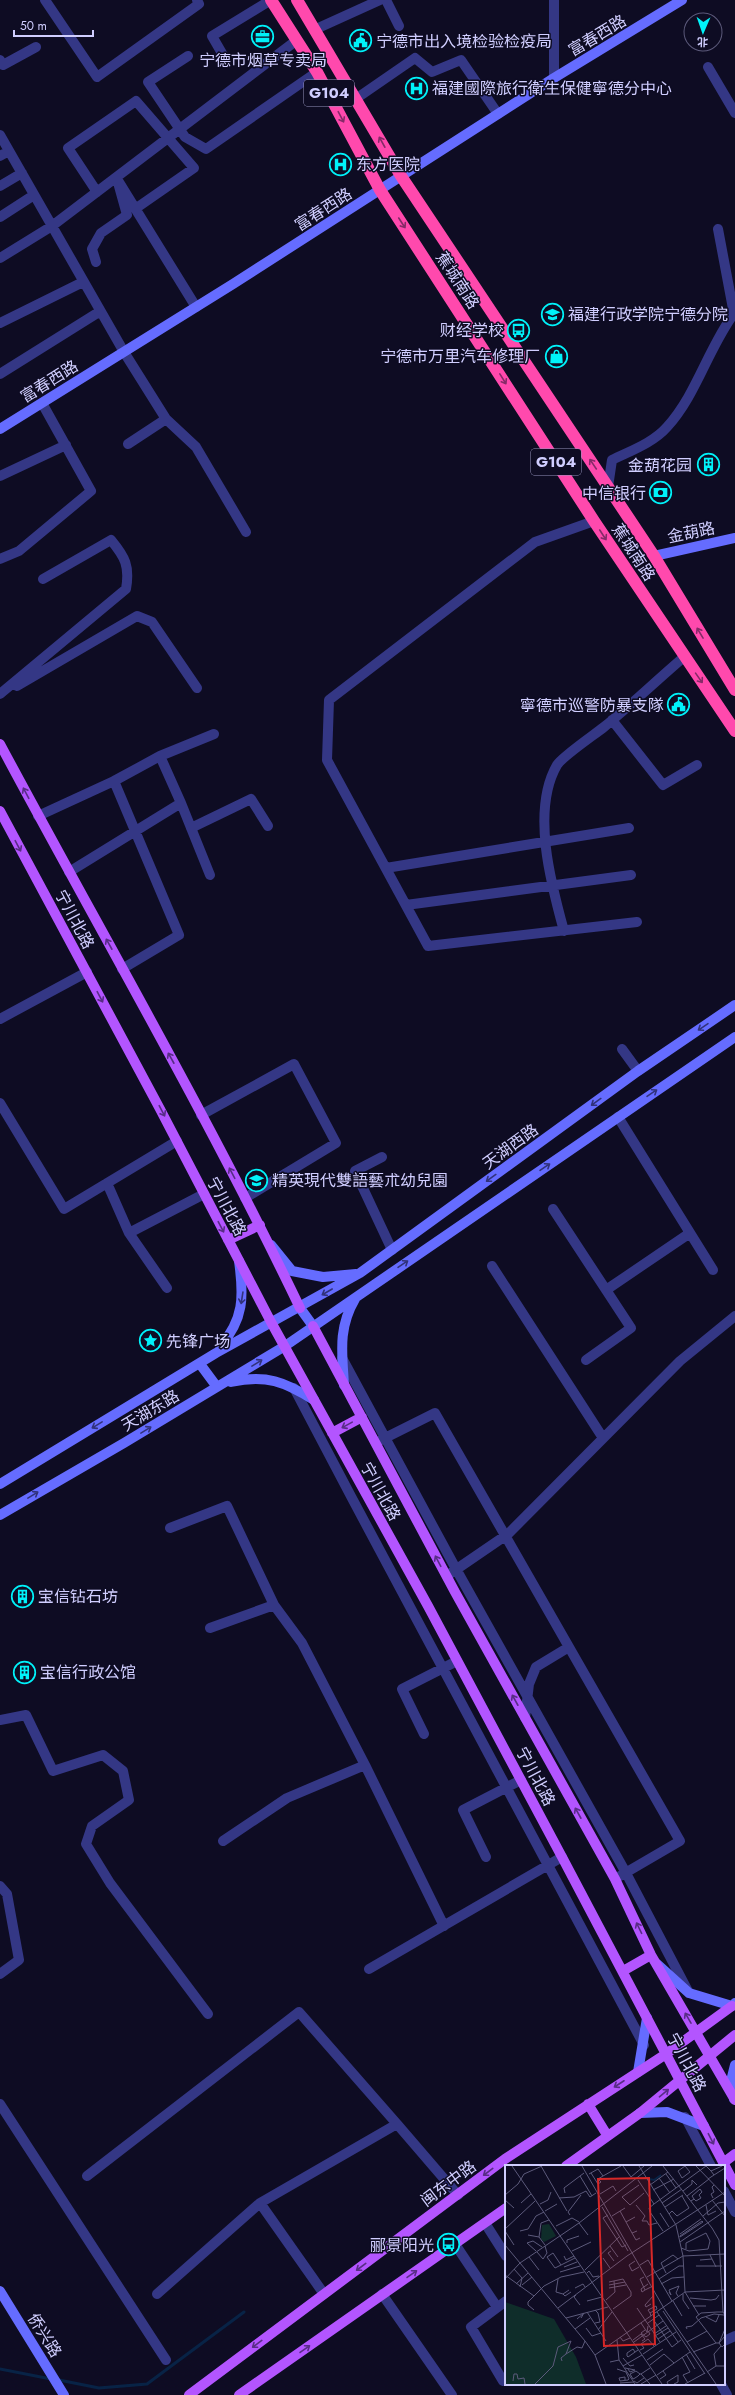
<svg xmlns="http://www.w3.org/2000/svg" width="735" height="2395" viewBox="0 0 735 2395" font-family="Jost,'Noto Sans SC',sans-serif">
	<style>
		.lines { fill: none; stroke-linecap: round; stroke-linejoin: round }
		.stream { stroke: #082346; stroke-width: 3 }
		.street { stroke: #343785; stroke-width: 10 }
		.secondary { stroke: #656cff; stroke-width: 10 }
		.primary { stroke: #b355ff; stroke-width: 10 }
		.highway { stroke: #ff49ad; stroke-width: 12 }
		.oneway { stroke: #862a68 }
		.oneway2 { stroke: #582d86 }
		.oneway3 { stroke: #31327b }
		.labels { text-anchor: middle; stroke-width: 3; stroke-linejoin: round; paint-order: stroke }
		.shield { fill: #0e0c23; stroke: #9694bd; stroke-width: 1 }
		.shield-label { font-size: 15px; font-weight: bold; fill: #d0ceff }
		.street-label { font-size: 16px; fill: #d0ceff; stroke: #0e0c23 }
		.poi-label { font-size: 16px; fill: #d0ceff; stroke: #0e0c23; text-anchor: start }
		.inset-river { fill: none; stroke: #082346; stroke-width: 2 }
		.inset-road { fill: none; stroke: #5c5a7b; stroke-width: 1 }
		.view { fill: #d62828; fill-opacity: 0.15; stroke: #d62828; stroke-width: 2 }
		.inset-edge { fill: none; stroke: #d0ceff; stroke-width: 2 }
	</style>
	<rect width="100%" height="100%" fill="#0e0c23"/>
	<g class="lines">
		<!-- stream -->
		<path class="stream" d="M 0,2369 L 51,2379
			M 59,2380 L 99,2388 L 147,2384 L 244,2312"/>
		<!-- street -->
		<path class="street" d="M 45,0 L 97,77 L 199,4 L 197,0
			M 386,0 L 399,26
			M 554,0 L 554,78
			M 316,29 L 380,0
			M 223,55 L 212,36 L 271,0
			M 188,56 L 148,82 L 185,137 L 206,149 L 317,72
			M 0,60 L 3,65 L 36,47
			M 708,67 L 735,113
			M 357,98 L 415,58 L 432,72 L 461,60 L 498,114
			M 0,135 L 124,352 L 166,419 L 196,447 L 246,532
			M 0,156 L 9,151
			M 0,186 L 22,173
			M 97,192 L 68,148 L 136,101 L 194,168 L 135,209
			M 0,217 L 34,195
			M 718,229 L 734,314
			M 0,258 L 52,226 L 297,40
			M 96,262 L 92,249 L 101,233 L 127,215 L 117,179 L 196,307
			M 0,323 L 83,282
			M 0,374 L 99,312
			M 128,444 L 166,419
			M 0,476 L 66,445
			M 608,487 L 612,460 C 630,451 653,443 667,427 C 697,394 708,348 735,312
			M 594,521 L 535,542 L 329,700 L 327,760 L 428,946 L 637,922
			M 0,559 L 19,551 L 91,491 L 42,403
			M 17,686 L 137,616 L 152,622 L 197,688
			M 0,694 L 126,589 C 130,566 125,557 111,540 L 43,579
			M 612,720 L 663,785 L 697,765
			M 160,756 L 214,734
			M 181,803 L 210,875
			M 38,816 L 114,781 L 179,935 L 122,969
			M 191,828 L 251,799 L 268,826
			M 386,868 L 629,828
			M 69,872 L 181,803 L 160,756 L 114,781
			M 406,905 L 631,875
			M 564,931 C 551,884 531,810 557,765 C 563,756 594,735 604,727 C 631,705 657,680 684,657
			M 0,1019 L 87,972
			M 622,1049 L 638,1071
			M 0,1103 L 64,1209 L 177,1141
			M 201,1115 L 294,1064 L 336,1143 L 245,1198
			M 618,1117 L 713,1270
			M 382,1157 L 355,1171 L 392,1250
			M 107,1183 L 129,1233 L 167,1288
			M 553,1209 L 631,1328 L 586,1360
			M 129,1233 L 204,1194
			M 492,1266 L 603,1438
			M 606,1290 L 690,1233
			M 342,1358 L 456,1569 L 626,1873 L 689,1993
			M 294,1388 C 409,1608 528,1826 644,2045
			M 381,1440 L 435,1413 L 680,1841 L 620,1876
			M 170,1528 L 227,1506 L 274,1605
			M 451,1573 L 508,1534 L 680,1361 L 735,1316
			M 210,1628 L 274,1605 L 302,1643 L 365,1765
			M 525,1718 L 529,1684 L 536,1667 L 569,1647
			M 0,1720 L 26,1715 L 53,1771 L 103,1755 L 123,1771 L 129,1800 L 92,1826 L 86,1844 L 110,1883 L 208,2014
			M 424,1734 L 402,1689 L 457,1661
			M 223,1841 L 287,1798 L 365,1765 L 444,1926
			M 486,1857 L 463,1810 L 521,1780
			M 0,1886 L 7,1894 L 19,1960 L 0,1974
			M 369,1969 L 562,1857
			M 0,2104 L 166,2360
			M 685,2117 L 711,2166
			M 397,2124 L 458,2195
			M 87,2176 L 299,2012 L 397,2124 L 260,2203 L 157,2294
			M 724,2191 L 735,2212
			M 260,2203 L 324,2294
			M 485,2223 L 506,2256
			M 455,2244 L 497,2307
			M 382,2294 L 452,2395
			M 724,2341 L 735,2336
			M 503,2381 L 471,2327 L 506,2301
			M 721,2384 L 727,2395"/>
		<!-- secondary -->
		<path class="secondary" d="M 0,429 L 233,284 L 554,78 L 682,0
			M 654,556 L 735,538
			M 271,1245 L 292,1271 L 323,1277 L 356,1274
			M 300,1308 L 313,1326
			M 220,1347 C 244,1319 244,1297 239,1261
			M 200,1364 L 217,1387
			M 231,1382 C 266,1374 285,1382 314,1400
			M 344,1385 C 342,1352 338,1328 355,1299
			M 0,1484 L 216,1353 L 360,1273 L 638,1071 L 735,1005
			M 0,1515 L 124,1443 L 285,1346 L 735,1037
			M 657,1964 L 689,1993 L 732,2006 L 735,2003
			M 638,2072 L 647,2018
			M 734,2099 L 732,2077 L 735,2065
			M 640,2113 L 667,2112 L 704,2126
			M 0,2291 L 64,2395"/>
		<!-- primary -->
		<path class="primary" d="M 0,744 C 100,931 208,1116 300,1308
			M 0,811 L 160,1109 L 271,1322 L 428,1606 L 562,1857 L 735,2185
			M 228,1240 L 260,1225
			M 313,1326 L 455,1592 L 615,1879 L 651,1955 L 735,2100
			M 332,1433 L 362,1417
			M 623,1971 L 651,1955
			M 588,2104 L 607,2135
			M 723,2163 L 735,2154
			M 566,2166 L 640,2113 L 735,2035
			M 189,2395 L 505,2159 L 666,2054 L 732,2006
			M 239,2395 L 506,2208"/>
		<!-- highway -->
		<path class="highway" d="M 271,0 L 317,72 L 380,190 L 594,521 L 735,731
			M 297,0 L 401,176 L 654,556 L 735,690"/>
	</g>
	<!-- one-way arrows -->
	<defs><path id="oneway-shaft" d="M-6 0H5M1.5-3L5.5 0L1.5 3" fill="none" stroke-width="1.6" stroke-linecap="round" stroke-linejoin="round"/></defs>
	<g class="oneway">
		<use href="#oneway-shaft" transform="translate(341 117) rotate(62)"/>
		<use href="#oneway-shaft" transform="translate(382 142) rotate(-119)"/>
		<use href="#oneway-shaft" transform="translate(402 223) rotate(57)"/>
		<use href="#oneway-shaft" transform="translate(503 379) rotate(58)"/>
		<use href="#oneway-shaft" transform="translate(593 464) rotate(-124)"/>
		<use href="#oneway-shaft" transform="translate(603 535) rotate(57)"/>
		<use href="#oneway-shaft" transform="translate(700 633) rotate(-121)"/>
		<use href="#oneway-shaft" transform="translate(699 678) rotate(55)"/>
	</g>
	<g class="oneway2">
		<use href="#oneway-shaft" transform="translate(26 793) rotate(-118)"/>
		<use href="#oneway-shaft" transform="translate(18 846) rotate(62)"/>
		<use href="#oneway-shaft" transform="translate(109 944) rotate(-119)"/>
		<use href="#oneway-shaft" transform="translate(100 997) rotate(62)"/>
		<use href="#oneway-shaft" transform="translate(171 1058) rotate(-119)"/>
		<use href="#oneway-shaft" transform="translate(162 1111) rotate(62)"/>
		<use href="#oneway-shaft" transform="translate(232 1173) rotate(-118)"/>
		<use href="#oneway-shaft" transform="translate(221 1227) rotate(62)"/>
		<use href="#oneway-shaft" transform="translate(347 1425) rotate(151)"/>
		<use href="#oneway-shaft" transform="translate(438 1561) rotate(-118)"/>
		<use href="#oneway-shaft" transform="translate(515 1700) rotate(-119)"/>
		<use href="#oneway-shaft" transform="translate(578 1813) rotate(-119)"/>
		<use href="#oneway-shaft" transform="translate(639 1928) rotate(-116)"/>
		<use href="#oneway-shaft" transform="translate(688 2018) rotate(-120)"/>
		<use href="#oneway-shaft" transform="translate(619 2084) rotate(147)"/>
		<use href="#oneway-shaft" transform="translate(664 2093) rotate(-40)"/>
		<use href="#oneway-shaft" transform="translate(711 2139) rotate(63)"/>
		<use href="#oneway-shaft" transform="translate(488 2172) rotate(143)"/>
		<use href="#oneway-shaft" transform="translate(361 2267) rotate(143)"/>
		<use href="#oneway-shaft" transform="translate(412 2274) rotate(-35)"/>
		<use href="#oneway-shaft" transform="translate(257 2344) rotate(143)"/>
		<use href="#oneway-shaft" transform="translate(305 2349) rotate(-35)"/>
	</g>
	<g class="oneway3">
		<use href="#oneway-shaft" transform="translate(703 1027) rotate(146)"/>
		<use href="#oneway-shaft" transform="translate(652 1093) rotate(-34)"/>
		<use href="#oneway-shaft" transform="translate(596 1102) rotate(144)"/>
		<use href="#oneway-shaft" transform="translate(545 1167) rotate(-34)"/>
		<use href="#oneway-shaft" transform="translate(491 1178) rotate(144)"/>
		<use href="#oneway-shaft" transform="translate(403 1264) rotate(-34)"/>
		<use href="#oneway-shaft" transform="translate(327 1292) rotate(150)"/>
		<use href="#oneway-shaft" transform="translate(242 1298) rotate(99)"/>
		<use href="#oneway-shaft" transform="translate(257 1363) rotate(-32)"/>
		<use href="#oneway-shaft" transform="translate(97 1425) rotate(149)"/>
		<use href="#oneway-shaft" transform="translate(146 1430) rotate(-31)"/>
		<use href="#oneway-shaft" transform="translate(33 1495) rotate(-31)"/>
	</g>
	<!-- icons -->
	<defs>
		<symbol id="office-ring" viewBox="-11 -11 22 22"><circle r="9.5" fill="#0e0c23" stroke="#00f2f9" stroke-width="1.5"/><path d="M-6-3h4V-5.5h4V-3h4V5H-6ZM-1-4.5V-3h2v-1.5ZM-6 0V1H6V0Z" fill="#00f2f9"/></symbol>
		<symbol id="civic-ring" viewBox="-11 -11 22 22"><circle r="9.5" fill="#0e0c23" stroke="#00f2f9" stroke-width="1.5"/><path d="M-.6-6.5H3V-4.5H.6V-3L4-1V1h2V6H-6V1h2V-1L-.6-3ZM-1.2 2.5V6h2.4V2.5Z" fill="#00f2f9"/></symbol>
		<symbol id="hospital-ring" viewBox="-11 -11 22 22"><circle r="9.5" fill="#0e0c23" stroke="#00f2f9" stroke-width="1.5"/><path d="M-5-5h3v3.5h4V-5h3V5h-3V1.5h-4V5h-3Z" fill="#00f2f9"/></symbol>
		<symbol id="school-ring" viewBox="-11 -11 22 22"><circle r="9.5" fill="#0e0c23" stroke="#00f2f9" stroke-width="1.5"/><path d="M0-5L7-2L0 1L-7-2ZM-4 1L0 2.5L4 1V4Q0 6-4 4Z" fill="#00f2f9"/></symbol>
		<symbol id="bus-ring" viewBox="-11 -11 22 22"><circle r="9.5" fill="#0e0c23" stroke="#00f2f9" stroke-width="1.5"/><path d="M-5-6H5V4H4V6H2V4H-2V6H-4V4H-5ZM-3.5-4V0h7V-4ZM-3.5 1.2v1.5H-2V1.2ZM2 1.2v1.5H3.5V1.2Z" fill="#00f2f9"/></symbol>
		<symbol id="shop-ring" viewBox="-11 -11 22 22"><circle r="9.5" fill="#0e0c23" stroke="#00f2f9" stroke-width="1.5"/><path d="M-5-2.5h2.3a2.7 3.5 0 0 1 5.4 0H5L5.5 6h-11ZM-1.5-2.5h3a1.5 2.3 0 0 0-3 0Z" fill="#00f2f9"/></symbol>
		<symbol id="building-ring" viewBox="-11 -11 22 22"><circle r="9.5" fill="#0e0c23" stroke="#00f2f9" stroke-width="1.5"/><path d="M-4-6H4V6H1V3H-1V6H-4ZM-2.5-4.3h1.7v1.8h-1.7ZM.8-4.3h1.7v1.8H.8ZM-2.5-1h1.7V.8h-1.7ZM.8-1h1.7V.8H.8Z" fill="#00f2f9"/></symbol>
		<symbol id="bank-ring" viewBox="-11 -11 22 22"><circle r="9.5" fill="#0e0c23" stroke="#00f2f9" stroke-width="1.5"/><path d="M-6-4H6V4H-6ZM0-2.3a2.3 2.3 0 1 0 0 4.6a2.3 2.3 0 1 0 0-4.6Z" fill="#00f2f9"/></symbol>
		<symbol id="sight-ring" viewBox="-11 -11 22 22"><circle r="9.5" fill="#0e0c23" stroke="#00f2f9" stroke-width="1.5"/><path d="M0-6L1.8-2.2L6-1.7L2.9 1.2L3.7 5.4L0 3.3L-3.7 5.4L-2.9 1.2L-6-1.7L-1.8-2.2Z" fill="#00f2f9"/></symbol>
	</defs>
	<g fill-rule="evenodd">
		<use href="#office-ring" x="250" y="24" width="25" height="25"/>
		<use href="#civic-ring" x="348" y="28" width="25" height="25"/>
		<use href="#hospital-ring" x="404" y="76" width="25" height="25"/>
		<use href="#hospital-ring" x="328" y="152" width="25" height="25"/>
		<use href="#school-ring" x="540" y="302" width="25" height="25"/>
		<use href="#bus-ring" x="506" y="318" width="25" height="25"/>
		<use href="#shop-ring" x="544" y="344" width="25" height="25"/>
		<use href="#building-ring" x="696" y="452" width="25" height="25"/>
		<use href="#bank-ring" x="648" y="480" width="25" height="25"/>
		<use href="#civic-ring" x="666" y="692" width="25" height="25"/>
		<use href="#school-ring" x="244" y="1168" width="25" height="25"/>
		<use href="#sight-ring" x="138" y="1328" width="25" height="25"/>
		<use href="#building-ring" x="10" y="1584" width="25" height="25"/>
		<use href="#building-ring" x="12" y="1660" width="25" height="25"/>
		<use href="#bus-ring" x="436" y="2232" width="25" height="25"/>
	</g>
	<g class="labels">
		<!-- shield labels -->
		<g class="shield">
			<rect x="304" y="80" width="50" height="26" rx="3"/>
			<rect x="531" y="449" width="50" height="26" rx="3"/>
		</g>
		<g class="shield-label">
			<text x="329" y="98">G104</text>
			<text x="556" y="467">G104</text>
		</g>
		<!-- street labels -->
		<g class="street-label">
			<text transform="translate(597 35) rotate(-31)" y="6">富春西路</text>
			<text transform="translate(323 209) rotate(-33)" y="6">富春西路</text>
			<text transform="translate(458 280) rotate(57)" y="6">蕉城南路</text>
			<text transform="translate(49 381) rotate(-32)" y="6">富春西路</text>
			<text transform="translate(691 532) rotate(-12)" y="6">金葫路</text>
			<text transform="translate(634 552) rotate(57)" y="6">蕉城南路</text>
			<text transform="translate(75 919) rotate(62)" y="6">宁川北路</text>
			<text transform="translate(510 1146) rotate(-36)" y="6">天湖西路</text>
			<text transform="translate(227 1206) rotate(62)" y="6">宁川北路</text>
			<text transform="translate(150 1410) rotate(-31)" y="6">天湖东路</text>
			<text transform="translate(381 1491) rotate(61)" y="6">宁川北路</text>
			<text transform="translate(536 1776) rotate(62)" y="6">宁川北路</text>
			<text transform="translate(687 2062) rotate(62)" y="6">宁川北路</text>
			<text transform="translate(448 2183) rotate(-37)" y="6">闽东中路</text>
			<text transform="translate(45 2335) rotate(58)" y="6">侨兴路</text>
		</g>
		<!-- poi labels -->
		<g class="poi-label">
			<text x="376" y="47">宁德市出入境检验检疫局</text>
			<text x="263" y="66" text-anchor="middle">宁德市烟草专卖局</text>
			<text x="432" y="94">福建國際旅行衛生保健寧德分中心</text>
			<text x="356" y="170">东方医院</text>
			<text x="568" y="320">福建行政学院宁德分院</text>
			<text x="504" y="336" text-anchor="end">财经学校</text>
			<text x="540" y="362" text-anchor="end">宁德市万里汽车修理厂</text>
			<text x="692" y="471" text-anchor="end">金葫花园</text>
			<text x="646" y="499" text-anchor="end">中信银行</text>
			<text x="664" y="711" text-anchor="end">寧德市巡警防暴支隊</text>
			<text x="272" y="1186">精英現代雙語藝朮幼兒園</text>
			<text x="166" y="1347">先锋广场</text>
			<text x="38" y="1602">宝信钻石坊</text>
			<text x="40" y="1678">宝信行政公馆</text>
			<text x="434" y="2251" text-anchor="end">郦景阳光</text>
		</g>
	</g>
	<!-- overview -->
	<g transform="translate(505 2165)">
		<rect width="220" height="220" fill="#0e0c23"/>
		<path d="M 0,137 L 49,154 L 71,192 L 81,219 L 0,219 Z" fill="#0f2d2a"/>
		<path d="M 44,59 L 51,71 L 39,77 L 36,74 L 37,60 Z" fill="#0f2d2a"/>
		<path class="inset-river" d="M 144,14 L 149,15 L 156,10"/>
		<path class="inset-road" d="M 7,1 L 157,219M 36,1 L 62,46M 77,1 L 160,145 L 211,219M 118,1 L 126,12 L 139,1M 134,1 L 171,60 L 178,91 L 180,127 L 194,150M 158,1 L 207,63 L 214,75 L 218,147M 180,1 L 185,7 L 177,13 L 173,6 ZM 191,1 L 220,31M 79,8 L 75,11 L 87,31M 86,8 L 93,19 L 96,17 L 93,14 L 98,11M 84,9 L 93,4 L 98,11 L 116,1M 161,9 L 171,23M 209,10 L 220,3M 154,13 L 165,28M 203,14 L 209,10 L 206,6 L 217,1M 133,15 L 149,39 L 201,1 L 206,6M 134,20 L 117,32 L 125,40 L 139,28M 145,20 L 163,7M 148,25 L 169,14M 178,26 L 187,19 L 187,15 L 192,20M 60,28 L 59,23 L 75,11M 95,29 L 108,21 L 111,26M 0,30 L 13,19 L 19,9 L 37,1M 182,31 L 204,14M 54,33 L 69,32 L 81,26 L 85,32 L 91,28M 208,33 L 206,29 L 209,27 L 207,22 L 209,20M 0,35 L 9,43M 207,35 L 220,51M 186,36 L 189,34 L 187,31 L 195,24 L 197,27 L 194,30 L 196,33 L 191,36 L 189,34M 16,38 L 26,29M 157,38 L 177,24M 35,39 L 43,35 L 46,27M 149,39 L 144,43 L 145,47 L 158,66M 131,40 L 140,51 L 137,56 L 142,56 L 144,60 L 152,58M 201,40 L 203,50 L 211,46M 97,42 L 123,86M 160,42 L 178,30M 40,46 L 52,39M 115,46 L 121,57 L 130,52M 155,48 L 164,62M 164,49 L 167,46 L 172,51 L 184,43 L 177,31M 65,50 L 63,47 L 76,30M 103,50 L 98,53 L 117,82 L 121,80M 107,51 L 120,43M 198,51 L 213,38 L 220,37M 197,56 L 198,57 L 175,72 L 175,71 ZM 121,57 L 127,68 L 132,66M 74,58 L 83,70M 51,61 L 67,53 L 74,57M 0,64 L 30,36M 0,66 L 9,80M 15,66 L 23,64 L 31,51 L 39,47M 127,68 L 131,75 L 135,73M 175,69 L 196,54M 23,70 L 34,72 L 40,80M 34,72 L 36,58 L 44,55M 175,77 L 220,46M 62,78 L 62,75 L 74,71M 0,80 L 80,176 L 90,190 L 101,219M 105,81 L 113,92M 176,83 L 184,86 L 203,84 L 205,76 L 201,68 L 181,78 L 181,84M 31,86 L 22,78 L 28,76 L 37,82M 67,86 L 86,77M 106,86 L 103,88 L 109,96M 32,87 L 38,94 L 42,88 L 40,81M 205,90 L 211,102M 59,91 L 61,95 L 69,91M 24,92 L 34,105M 98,93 L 105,103M 195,95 L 207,94M 130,96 L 124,100 L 127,106 L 134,102M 15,98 L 74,58 L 147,1M 56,100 L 48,88 L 42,92 L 50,103 L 70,93M 135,100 L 143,95 L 167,136M 191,101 L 217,101M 59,102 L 72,97M 9,104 L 17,113 L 15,122M 80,105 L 115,71M 55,107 L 75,101M 82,108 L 84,106 L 88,112 L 94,111M 161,108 L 156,98 L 168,90 L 173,94M 0,110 L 29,131M 139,112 L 135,114 L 140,125 L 146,122M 142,112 L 178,91 L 220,89M 0,114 L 15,98M 53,114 L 51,127 L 58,129M 154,114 L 174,101 L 178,101M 104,117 L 118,114 L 126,127 L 126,131 L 108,144M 11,119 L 23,108M 156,119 L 167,113 L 179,112M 17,120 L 27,112M 104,120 L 120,117M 70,123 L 78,119 L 80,122M 104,123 L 121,120M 64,125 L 58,129 L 60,131 L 66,127M 140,125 L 137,127 L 136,124 L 143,119M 164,127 L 166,130 L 164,125 L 174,121 L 171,128 L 173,131M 178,129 L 178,135 L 184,144M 71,130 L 69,132 L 75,140M 185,133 L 206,135 L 211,134 L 214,130M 101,135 L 110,127 L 109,116M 82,136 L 97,132M 168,136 L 177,151M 146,139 L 141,142 L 140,140 L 149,130M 188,141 L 201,141M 53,143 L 122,91 L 220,27M 132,143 L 155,177M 29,145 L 23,140 L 23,137 L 39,121 L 56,112 L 79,107M 90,145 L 93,148 L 95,157 L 90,158M 158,146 L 200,209M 82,147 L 101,176M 152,147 L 173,177M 145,148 L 152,144 L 151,141 L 143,145 L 145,148 L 146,151M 201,152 L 211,157 L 214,150M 61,153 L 103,142M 72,154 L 79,148 L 76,153M 150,157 L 167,182 L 176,175M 136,158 L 142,167 L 143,161M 143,158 L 154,150M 81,163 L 87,171 L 96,168M 70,164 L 85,153M 182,164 L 181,162 L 187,161 L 196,153 L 209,149 L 219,150M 220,164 L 214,178 L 220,171M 93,165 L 107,147M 140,165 L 136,168 L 141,172 L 145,169 L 143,166M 149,169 L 161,161M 150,171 L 163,163M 115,172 L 118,176 L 125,173M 153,174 L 165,166M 112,175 L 114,195M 128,175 L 136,169 L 140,174 L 137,176M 129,177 L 158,156M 182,177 L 202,166M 211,178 L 191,152 L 196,148 L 212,147 L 218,147 L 220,150M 135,185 L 139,183 L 136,179 L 143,174 L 149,181M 130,187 L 128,184 L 122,188 L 122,191 L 123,192 L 133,185M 188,187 L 211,178 L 214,178 L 217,182 L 220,179M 138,189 L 171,167M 181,189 L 190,204M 90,190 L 180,127 L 220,125M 177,192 L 185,207 L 178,210 L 183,218M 118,193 L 125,201 L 129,200M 142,195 L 158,184M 57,196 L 56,193 L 61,189 L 72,182 L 77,183 L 80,176M 105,197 L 114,195 L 118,201M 145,200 L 159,189 L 169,198M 211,201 L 209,189 L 216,181M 120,203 L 130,205 L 125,207 L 123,204M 112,204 L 121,207 L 124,214 L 123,215 L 115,216 L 114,213 L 120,212 L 120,215M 202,207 L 211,201 L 220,201M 135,209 L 131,206 L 125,209 L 128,214 L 130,213 L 133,211 L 135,209 L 136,209M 152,210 L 185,187M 155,214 L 161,210 L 158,206M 8,216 L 9,209 L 12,209 L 13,214 L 19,213 L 20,219M 129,216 L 132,218 L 139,213M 115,218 L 129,217M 30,219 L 48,201 L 53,182 L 66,176 L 61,189M 130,219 L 118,201 L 137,190M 136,219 L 151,210M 145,219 L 136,209 L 145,203M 163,219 L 162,217 L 173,210 L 173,217 L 169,219M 180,219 L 200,208"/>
		<path class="view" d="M 144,13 L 150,179 L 99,181 L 93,14 Z"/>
		<rect width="220" height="220" class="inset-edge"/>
	</g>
	<!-- north arrow -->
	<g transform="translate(703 32) rotate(182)"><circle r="19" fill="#0e0c23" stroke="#5c5a7b"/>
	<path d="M0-3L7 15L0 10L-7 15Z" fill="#00f2f9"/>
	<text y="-6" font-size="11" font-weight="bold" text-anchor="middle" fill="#d0ceff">北</text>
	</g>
	<!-- scale -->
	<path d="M14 30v6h79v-6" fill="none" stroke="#d0ceff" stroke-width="2"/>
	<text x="20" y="30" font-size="12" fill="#d0ceff" stroke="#0e0c23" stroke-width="3" paint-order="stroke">50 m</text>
</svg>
